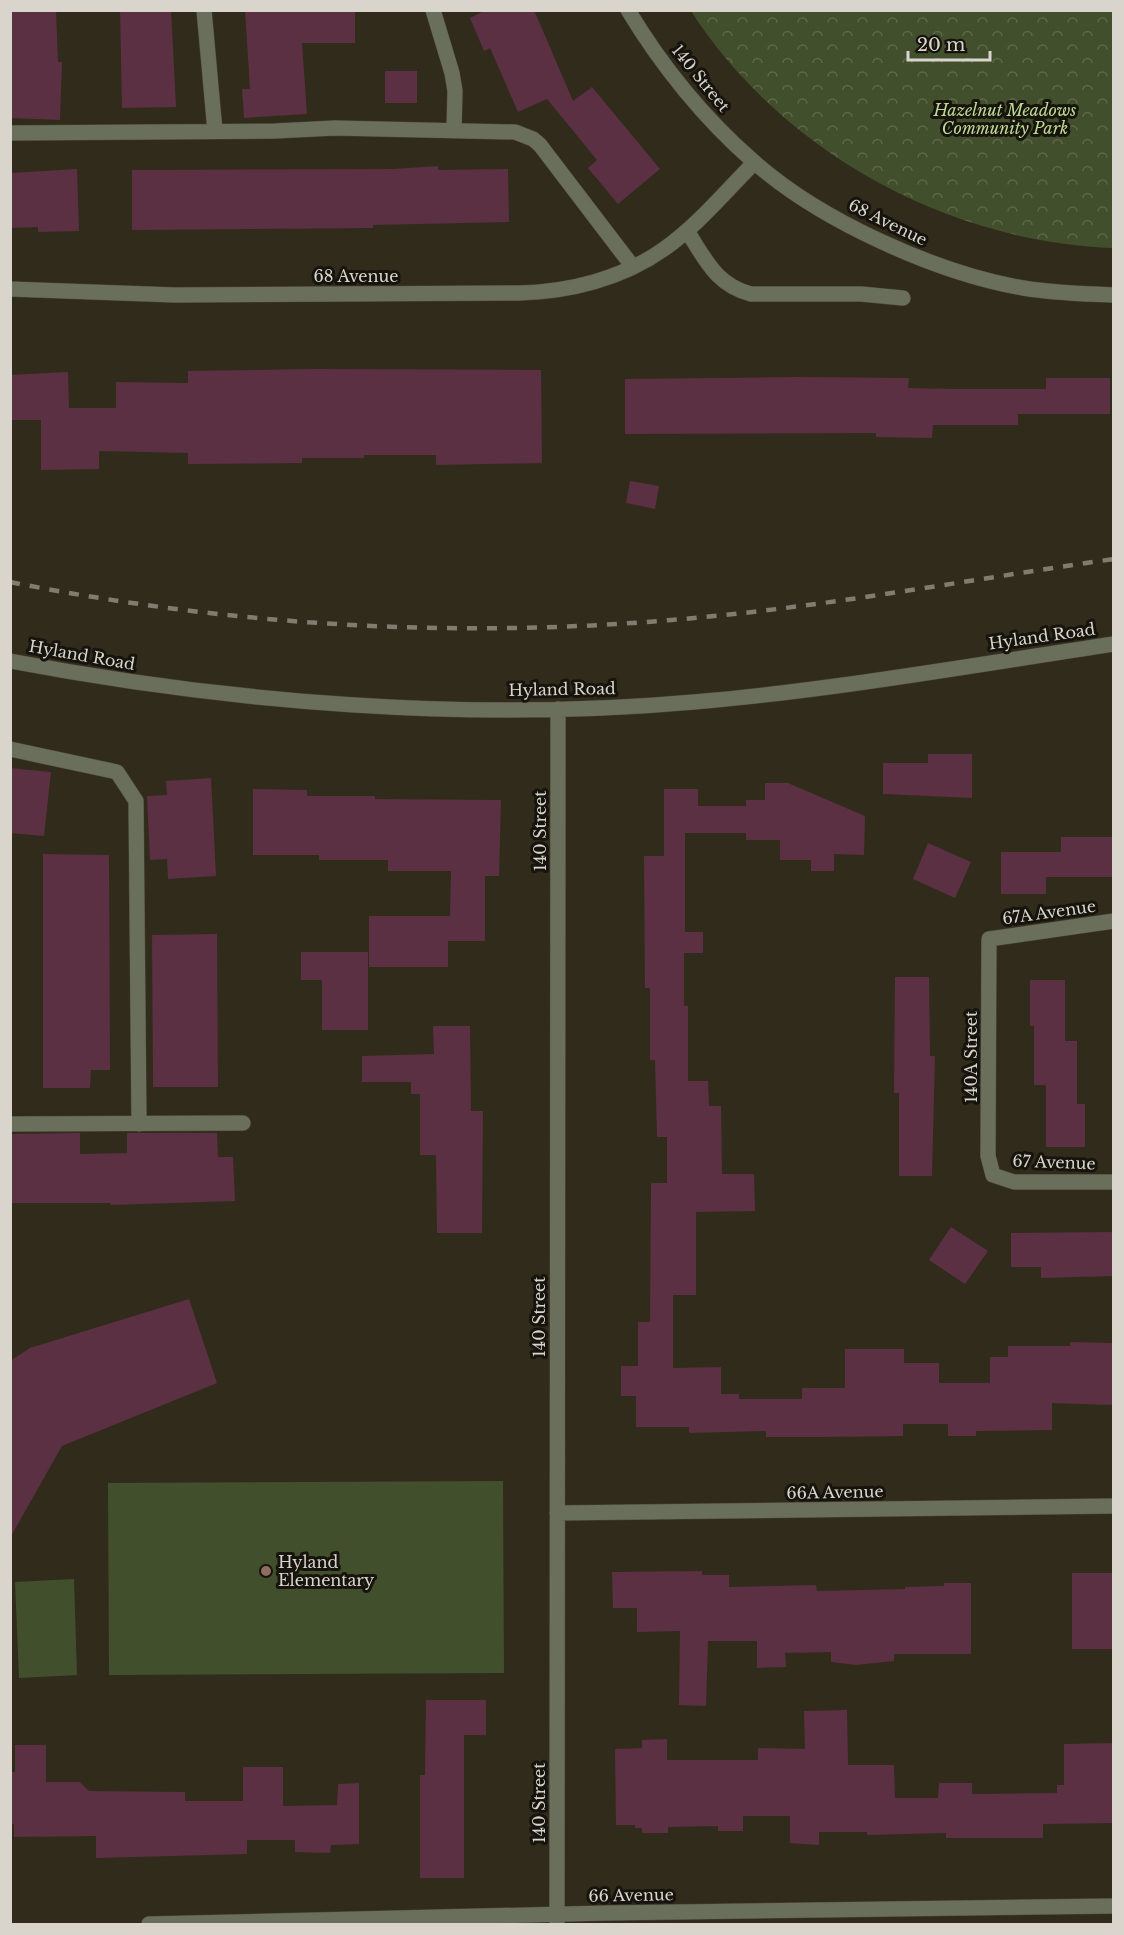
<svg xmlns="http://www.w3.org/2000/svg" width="1124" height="1935" viewBox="0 0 1124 1935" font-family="'Libre Baskerville',serif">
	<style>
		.park { fill: url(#park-crowns) }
		.pitch { fill: #424f2d }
		.building { fill: #5b3042 }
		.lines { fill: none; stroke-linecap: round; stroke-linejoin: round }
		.minor-casing { stroke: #4c4638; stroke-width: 16 }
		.minor { stroke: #6a6f5c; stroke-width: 15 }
		.rail { stroke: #817c70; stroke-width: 4.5; stroke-dasharray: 10 10; stroke-linecap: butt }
		.education-dot { fill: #8d6e63; stroke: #17140d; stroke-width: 2 }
		.labels { text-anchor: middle; stroke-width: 6; stroke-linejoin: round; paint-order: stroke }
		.street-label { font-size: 16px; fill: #d9d5cc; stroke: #17140d }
		.park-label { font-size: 16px; font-style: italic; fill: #bed993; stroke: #17140d }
		.poi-label { font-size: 16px; fill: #d9d5cc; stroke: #17140d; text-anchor: start }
	</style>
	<defs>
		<pattern id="park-crowns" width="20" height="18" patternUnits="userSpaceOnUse" patternTransform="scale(1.5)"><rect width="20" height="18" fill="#424f2d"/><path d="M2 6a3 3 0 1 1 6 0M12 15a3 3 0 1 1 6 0" fill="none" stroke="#5d674a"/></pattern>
	</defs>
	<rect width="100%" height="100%" fill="#312b1c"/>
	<!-- park -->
	<path class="park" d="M 691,11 L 1113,11 L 1113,248 C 947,242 782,152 691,11 Z"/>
	<!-- pitch -->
	<path class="pitch" d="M 503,1481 L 504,1673 L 109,1675 L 108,1483 Z
		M 74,1579 L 77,1675 L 19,1678 L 15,1582 Z"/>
	<!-- building -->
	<path class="building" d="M 10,10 L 56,10 L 58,62 L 62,62 L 60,120 L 10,118 Z
		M 120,10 L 171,10 L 176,107 L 122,108 Z
		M 245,10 L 355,10 L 355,43 L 302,43 L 307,114 L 244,118 L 242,89 L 250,89 Z
		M 486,10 L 534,10 L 573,101 L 592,87 L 660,169 L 618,204 L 588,168 L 597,160 L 547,99 L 518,112 L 490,48 L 484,51 L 470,18 Z
		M 385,71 L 417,71 L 417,103 L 385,103 Z
		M 438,166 L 438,170 L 508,169 L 509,222 L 373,225 L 373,228 L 132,230 L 132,170 L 393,169 Z
		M 77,169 L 79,231 L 38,232 L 38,227 L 10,228 L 10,173 Z
		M 313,369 L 541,370 L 542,463 L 436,465 L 436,455 L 364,455 L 364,458 L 302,458 L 302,463 L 188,464 L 188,453 L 99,451 L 99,469 L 41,470 L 41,420 L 10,420 L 10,375 L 68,372 L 69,408 L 116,408 L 116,382 L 188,383 L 188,371 Z
		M 797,377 L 909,378 L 908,388 L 954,389 L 1046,389 L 1046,378 L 1110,378 L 1110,414 L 1018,414 L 1018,425 L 933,425 L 932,438 L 876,437 L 876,433 L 625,434 L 625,379 Z
		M 630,481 L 659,486 L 655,509 L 626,503 Z
		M 928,754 L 972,754 L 972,798 L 883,794 L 883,763 L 928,763 Z
		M 10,768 L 51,772 L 44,836 L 10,833 Z
		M 211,778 L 216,876 L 168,879 L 167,859 L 150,860 L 147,796 L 167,795 L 166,781 Z
		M 765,783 L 788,783 L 865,816 L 864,855 L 834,854 L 834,871 L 811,871 L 811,860 L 780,860 L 780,840 L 746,840 L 746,833 L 685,833 L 685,932 L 703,932 L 703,953 L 684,953 L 684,1006 L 688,1006 L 688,1081 L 708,1081 L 709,1106 L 721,1106 L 722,1174 L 754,1174 L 755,1211 L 696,1212 L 696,1295 L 673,1295 L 673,1368 L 721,1367 L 721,1394 L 739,1394 L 739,1399 L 802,1399 L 802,1388 L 845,1388 L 845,1349 L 904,1349 L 904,1363 L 939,1363 L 939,1383 L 990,1383 L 990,1357 L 1008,1357 L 1008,1346 L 1070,1346 L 1070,1342 L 1113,1343 L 1113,1405 L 1052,1403 L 1052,1430 L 976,1431 L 976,1436 L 948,1436 L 948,1424 L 903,1424 L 903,1436 L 824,1437 L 766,1437 L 766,1431 L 689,1433 L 689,1427 L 636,1427 L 636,1396 L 621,1396 L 621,1366 L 638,1366 L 638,1322 L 650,1322 L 651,1183 L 667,1183 L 667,1137 L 657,1137 L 655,1060 L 650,1060 L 650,988 L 645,988 L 644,856 L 664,856 L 664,789 L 698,789 L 698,806 L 746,806 L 746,800 L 765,800 Z
		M 253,789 L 307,790 L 307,796 L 375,796 L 375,799 L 501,800 L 499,876 L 485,876 L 485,941 L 448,941 L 448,967 L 369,967 L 369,916 L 450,916 L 451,871 L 388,871 L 388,860 L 319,860 L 319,855 L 253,855 Z
		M 1061,837 L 1113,837 L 1113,877 L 1046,877 L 1046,894 L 1001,894 L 1001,852 L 1061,852 Z
		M 928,843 L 971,862 L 955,898 L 913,879 Z
		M 43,854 L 109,855 L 110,1070 L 91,1070 L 90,1088 L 43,1088 Z
		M 217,934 L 218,1087 L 153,1087 L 152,935 Z
		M 301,952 L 368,952 L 368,1030 L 322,1030 L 322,980 L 301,980 Z
		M 895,977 L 929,977 L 930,1056 L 935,1056 L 932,1176 L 899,1176 L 899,1093 L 894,1093 Z
		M 1030,980 L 1065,980 L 1065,1041 L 1077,1041 L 1077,1104 L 1085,1104 L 1085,1147 L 1046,1147 L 1046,1085 L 1034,1085 L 1034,1026 L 1030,1026 Z
		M 433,1026 L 470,1026 L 471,1111 L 483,1111 L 482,1233 L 437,1233 L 436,1155 L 420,1155 L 420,1094 L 411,1094 L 411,1082 L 362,1082 L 362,1056 L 434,1054 Z
		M 80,1133 L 80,1154 L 127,1153 L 127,1133 L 217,1133 L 218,1157 L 233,1157 L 235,1201 L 110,1205 L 110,1203 L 10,1203 L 10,1134 Z
		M 951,1227 L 988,1251 L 965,1284 L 929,1260 Z
		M 1113,1232 L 1113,1276 L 1041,1278 L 1041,1267 L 1011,1267 L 1011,1233 Z
		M 189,1299 L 217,1383 L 62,1446 L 10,1538 L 10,1361 L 30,1348 Z
		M 702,1571 L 702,1575 L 729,1575 L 729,1587 L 816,1585 L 817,1591 L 905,1589 L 905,1587 L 944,1586 L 944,1583 L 971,1583 L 971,1654 L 894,1654 L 894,1661 L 856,1665 L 831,1662 L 831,1652 L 785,1653 L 786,1667 L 757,1668 L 757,1641 L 708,1641 L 706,1706 L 679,1705 L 680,1631 L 637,1632 L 637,1608 L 613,1608 L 612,1572 Z
		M 1072,1573 L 1113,1573 L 1113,1649 L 1072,1649 Z
		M 426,1700 L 486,1700 L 486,1735 L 464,1735 L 464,1878 L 420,1878 L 420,1775 L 425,1775 Z
		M 847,1710 L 848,1765 L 894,1765 L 895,1798 L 938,1798 L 939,1783 L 972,1783 L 972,1794 L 1057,1793 L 1057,1785 L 1064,1785 L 1064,1744 L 1113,1743 L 1113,1823 L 1043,1824 L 1043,1838 L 946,1838 L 946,1833 L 867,1835 L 867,1832 L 819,1832 L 819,1845 L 790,1843 L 790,1816 L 743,1816 L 743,1831 L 718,1831 L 718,1826 L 668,1827 L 668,1833 L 642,1833 L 642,1828 L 635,1828 L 635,1825 L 616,1825 L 615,1749 L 642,1748 L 642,1740 L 667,1739 L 667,1760 L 758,1760 L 758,1748 L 805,1749 L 804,1711 Z
		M 15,1745 L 46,1745 L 46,1782 L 80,1782 L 89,1791 L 185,1792 L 185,1801 L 243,1801 L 243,1767 L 283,1767 L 283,1806 L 337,1805 L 338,1784 L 359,1783 L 359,1844 L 331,1845 L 330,1853 L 295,1852 L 295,1840 L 247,1840 L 247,1854 L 96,1858 L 96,1836 L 14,1837 L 14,1824 L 10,1824 L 10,1772 L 15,1772 Z"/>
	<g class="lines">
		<defs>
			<path id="minor" d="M 204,10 L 215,131
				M 433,10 L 452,73 L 455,91 L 454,129
				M 628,10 C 661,65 705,119 753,161 C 819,220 936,273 1023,288 C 1053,293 1083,294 1114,295
				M 10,133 L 275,131 L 335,128 L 515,132 L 533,139 L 540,145 L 633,267
				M 687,231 C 706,260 716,285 751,294 L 861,294 L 903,298
				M 10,289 L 175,295 L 519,293 C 568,292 622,279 664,249 C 697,226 725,192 754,163
				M 10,661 C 231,703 469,722 694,702 C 834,690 974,665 1114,644
				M 10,749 L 117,772 L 136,801 L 139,1124
				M 1114,921 L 989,939 L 988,1156 L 993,1175 L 1014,1182 L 1114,1182
				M 10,1124 L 243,1123
				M 557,1513 L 1114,1506
				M 149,1924 L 607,1913 L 1114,1906
				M 557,1924 L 558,709"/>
		</defs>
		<!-- minor casing -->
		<use href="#minor" class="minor-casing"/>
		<!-- minor -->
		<use href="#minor" class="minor"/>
		<!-- rail -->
		<path class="rail" d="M 10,582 C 228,625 450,639 671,620 C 820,608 966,580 1114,559"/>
	</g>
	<!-- markers -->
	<circle class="education-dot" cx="266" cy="1571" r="6"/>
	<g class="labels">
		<!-- street labels -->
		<g class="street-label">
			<text transform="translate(701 78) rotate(51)" y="6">140 Street</text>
			<text transform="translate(888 222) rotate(26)" y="6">68 Avenue</text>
			<text x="356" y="282">68 Avenue</text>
			<text transform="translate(1042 636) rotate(-8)" y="6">Hyland Road</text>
			<text transform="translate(82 655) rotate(10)" y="6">Hyland Road</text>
			<text transform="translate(562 689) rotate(-1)" y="6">Hyland Road</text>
			<text transform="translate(540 831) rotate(-90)" y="6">140 Street</text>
			<text transform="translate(1049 912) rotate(-8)" y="6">67A Avenue</text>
			<text transform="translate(971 1057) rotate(-90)" y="6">140A Street</text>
			<text transform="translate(1054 1162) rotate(2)" y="6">67 Avenue</text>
			<text transform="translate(539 1317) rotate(-90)" y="6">140 Street</text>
			<text transform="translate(835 1492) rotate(-1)" y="6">66A Avenue</text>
			<text transform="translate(539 1803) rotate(-90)" y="6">140 Street</text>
			<text transform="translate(631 1895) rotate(-1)" y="6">66 Avenue</text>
		</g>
		<!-- park labels -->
		<g class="park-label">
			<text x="1005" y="116">Hazelnut Meadows<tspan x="1005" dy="18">Community Park</tspan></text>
		</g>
		<!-- poi labels -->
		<g class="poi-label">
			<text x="278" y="1568">Hyland<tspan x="278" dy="18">Elementary</tspan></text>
		</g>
	</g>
	<!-- border -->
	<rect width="1124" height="1935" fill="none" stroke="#d9d5cc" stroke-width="24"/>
	<!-- scale -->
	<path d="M908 51v9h82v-9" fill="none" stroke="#d9d5cc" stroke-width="3"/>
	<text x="917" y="51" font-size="18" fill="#d9d5cc" stroke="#17140d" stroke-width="4.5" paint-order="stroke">20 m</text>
</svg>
